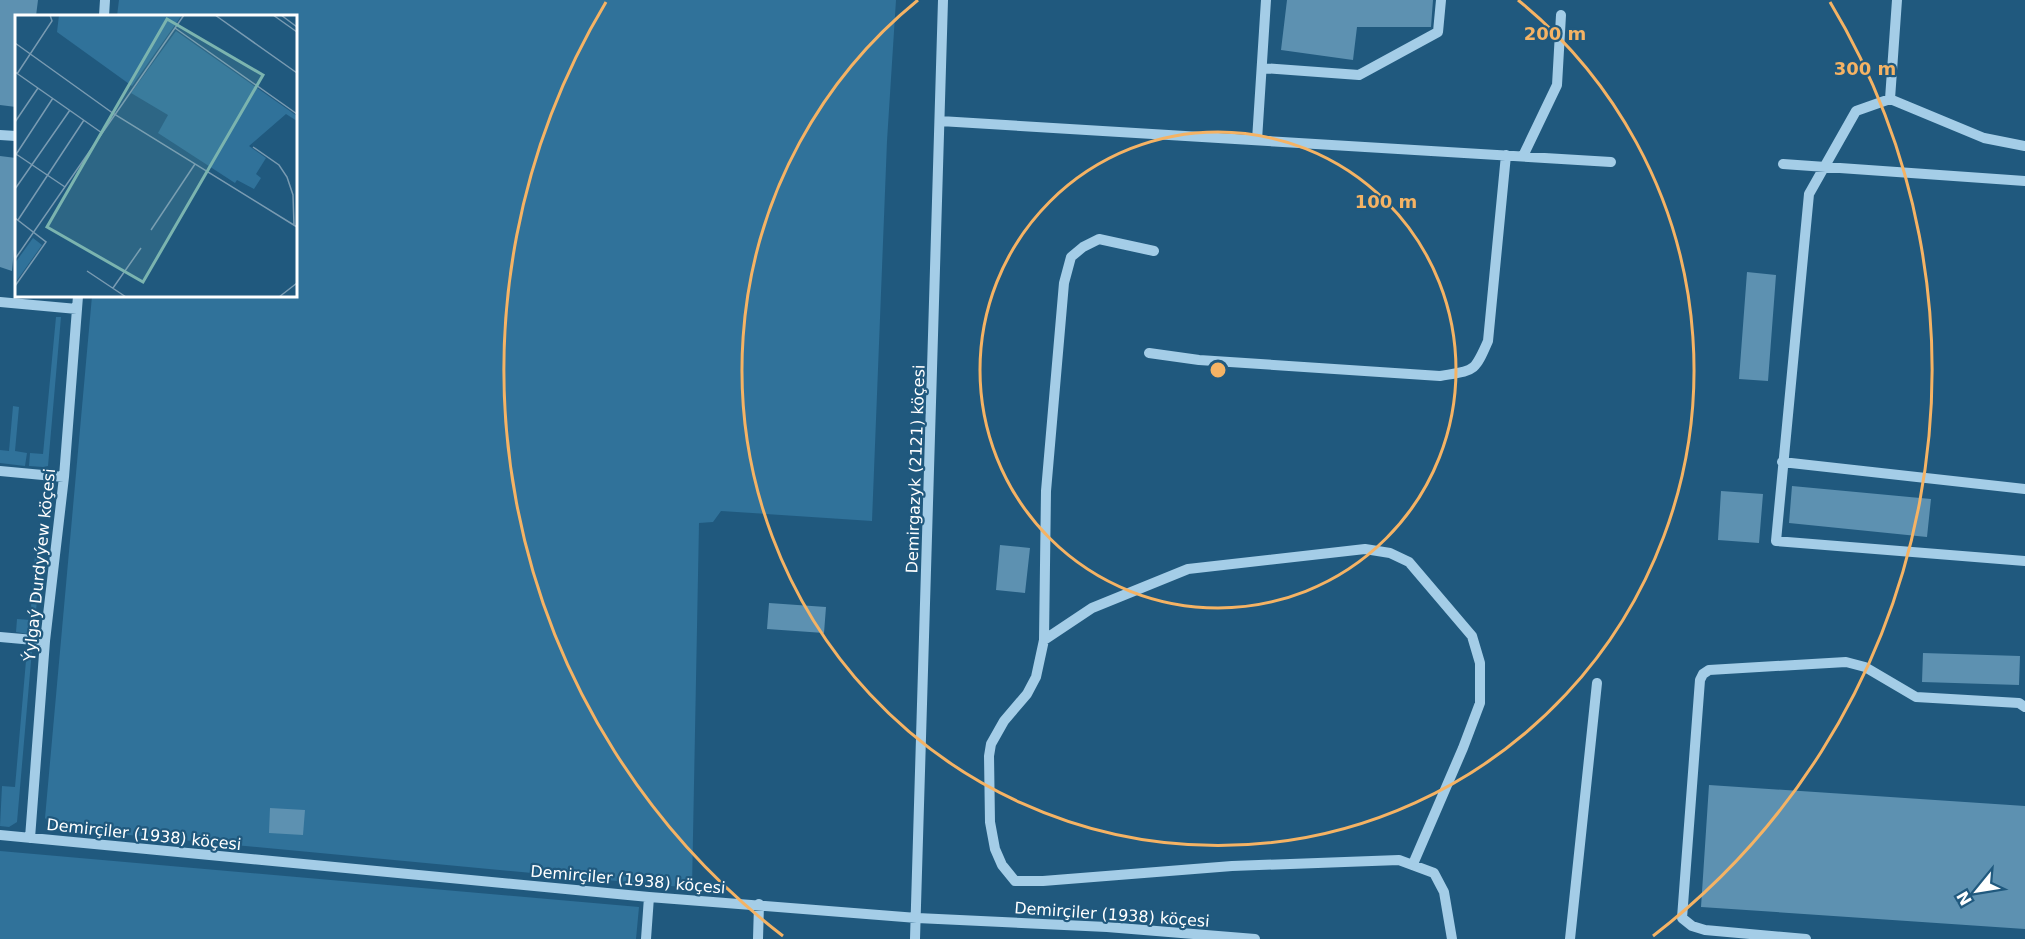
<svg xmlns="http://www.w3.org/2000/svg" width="2025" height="939" viewBox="0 0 2025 939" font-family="'DejaVu Sans',sans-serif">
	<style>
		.green { fill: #30729a }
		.building { fill: #5d91b1 }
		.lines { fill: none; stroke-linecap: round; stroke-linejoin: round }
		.minor { stroke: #a4cde7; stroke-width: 10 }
		.ring { fill: none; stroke: #f5b364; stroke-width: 3 }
		.labels { text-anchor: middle; stroke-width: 4.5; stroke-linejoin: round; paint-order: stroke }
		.street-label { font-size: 16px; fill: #fff; stroke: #20597e }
		.inset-road { fill: none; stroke: #799bb2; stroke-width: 1.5 }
		.view { fill: #7bb4af; fill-opacity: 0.15; stroke: #7bb4af; stroke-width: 3 }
		.inset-edge { fill: none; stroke: #fff; stroke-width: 3 }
		.centre { fill: #f5b364; stroke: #20597e; stroke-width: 3 }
		.ring-label { font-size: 18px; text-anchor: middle; font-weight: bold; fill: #f5b364; stroke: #20597e; stroke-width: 4.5; stroke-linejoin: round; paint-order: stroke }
	</style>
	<rect width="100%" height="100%" fill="#20597e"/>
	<!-- green -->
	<path class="green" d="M 119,0 L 896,0 L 887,141 L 872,521 L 721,511 L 713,522 L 699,523 L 692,888 L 54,828 L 45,818 L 92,296 L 296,296 L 296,16 L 117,16 Z
		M 56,317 L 61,317 L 48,466 L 43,467 L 29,466 L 30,453 L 43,454 Z
		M 13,406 L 19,407 L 15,451 L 27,453 L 25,466 L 0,463 L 0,450 L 9,451 Z
		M 35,555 L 41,556 L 34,632 L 28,634 L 16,632 L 17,619 L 30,620 Z
		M 27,649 L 32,650 L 17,822 L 9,827 L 0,826 L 2,786 L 15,787 Z
		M 0,851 L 639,907 L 636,939 L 0,939 Z"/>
	<!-- building -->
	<path class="building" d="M 0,0 L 38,0 L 36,16 L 16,16 L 16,107 L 0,105 Z
		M 1287,0 L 1433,0 L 1431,27 L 1357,27 L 1353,60 L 1281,50 Z
		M 0,156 L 16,158 L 16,227 L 12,271 L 0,267 Z
		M 1747,272 L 1776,275 L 1768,381 L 1739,379 Z
		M 1792,486 L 1931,499 L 1927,537 L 1789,523 Z
		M 1721,491 L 1763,494 L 1759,543 L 1718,540 Z
		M 1000,545 L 1030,548 L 1025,593 L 996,590 Z
		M 769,603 L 826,607 L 824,633 L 767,629 Z
		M 1923,653 L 2020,656 L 2019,685 L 1922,682 Z
		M 1709,785 L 2025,806 L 2025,929 L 1701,907 Z
		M 270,808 L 305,810 L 303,835 L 269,833 Z"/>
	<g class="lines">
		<!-- minor -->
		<path class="minor" d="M 104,16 L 105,0
			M 1262,68 L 1359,75 L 1438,32 L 1441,0
			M 1890,99 L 1897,0
			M 940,121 L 1611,162
			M 0,135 L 16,136
			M 1257,140 L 1266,0
			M 2025,146 L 1984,138 L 1890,99 L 1856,111 L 1809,194 L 1776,541 L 2025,561
			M 1523,156 L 1557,85 L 1561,15
			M 1783,164 L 2025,181
			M 1154,251 L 1099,239 L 1083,247 L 1071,257 L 1064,283 L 1046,491 L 1044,640 L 1036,677 L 1027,694 L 1004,721 L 991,744 L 989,756 L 990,822 L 995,849 L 1002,865 L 1015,881 L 1043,881 L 1232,866 L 1399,860 L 1434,873 L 1444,892 L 1452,939
			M 0,302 L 77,309
			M 1149,353 L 1199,360 L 1440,376 C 1475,370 1474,373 1488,341 L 1506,155
			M 1782,462 L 2025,489
			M 0,471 L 64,477
			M 0,637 L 45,641
			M 1044,640 L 1092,608 L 1188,569 L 1365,549 L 1390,553 L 1409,562 L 1472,636 L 1480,663 L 1480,703 L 1463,748 L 1413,864
			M 0,835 L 649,897 L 917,918 L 1107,927 L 1255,939
			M 30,838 L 45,641 L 64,477 L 78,296
			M 646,939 L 649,897
			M 758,939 L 759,904
			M 915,939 L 943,0
			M 1570,939 L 1597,683
			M 1806,939 L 1705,930 L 1692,926 L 1682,918 L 1700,680 L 1703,674 L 1709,670 L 1846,662 L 1865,667 L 1916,697 L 2019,703 L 2025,707"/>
	</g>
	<!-- distance rings -->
	<g class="ring">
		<circle cx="1218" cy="370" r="238"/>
		<path d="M1518 0A476 476 0 1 1 918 0"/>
		<path d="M783 936A714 714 0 0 1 606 2M1830 2A714 714 0 0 1 1653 936"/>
	</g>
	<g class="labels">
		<!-- street labels -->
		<g class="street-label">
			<text transform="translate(915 469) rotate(-88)" y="6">Demirgazyk (2121) köçesi</text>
			<text transform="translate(39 565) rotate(-84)" y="6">Ýylgaý Durdyýew köçesi</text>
			<text transform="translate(144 834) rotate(6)" y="6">Demirçiler (1938) köçesi</text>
			<text transform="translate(628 879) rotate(5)" y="6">Demirçiler (1938) köçesi</text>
			<text transform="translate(1112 914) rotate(4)" y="6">Demirçiler (1938) köçesi</text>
		</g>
	</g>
	<!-- overview -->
	<g transform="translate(15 15)">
		<rect width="282" height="282" fill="#20597e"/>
		<path d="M 44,0 L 167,0 L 117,71 L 42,17 ZM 161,16 L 282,101 L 282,106 L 271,99 L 234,131 L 251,143 L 241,159 L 246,163 L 239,174 L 222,165 L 220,168 L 143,118 L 153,100 L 116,78 ZM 18,223 L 27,230 L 0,268 L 0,248 Z" fill="#30729a"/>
		<path class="inset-road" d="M 200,0 L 282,58M 258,0 L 282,17M 266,0 L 282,12M 160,13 L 282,99M 0,28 L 99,99 L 282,212M 0,57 L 87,118M 2,59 L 37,6 L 35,0M 0,107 L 23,73M 238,132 L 264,150 L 272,162 L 278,180 L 279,210M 1,139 L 50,172M 0,141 L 38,83M 0,174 L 55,95M 0,203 L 31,227 L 0,271M 3,205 L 69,105M 136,215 L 180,149M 0,244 L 169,0M 72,256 L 111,282M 98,273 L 126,233M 264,282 L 282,268"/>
		<path class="view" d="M 152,4 L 248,60 L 128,267 L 32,212 Z"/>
		<rect width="282" height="282" class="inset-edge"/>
	</g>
	<circle cx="1218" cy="370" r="9" class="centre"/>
	<g class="ring-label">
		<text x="1555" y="40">200 m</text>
		<text x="1865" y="75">300 m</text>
		<text x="1386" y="208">100 m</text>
	</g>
	<!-- north arrow -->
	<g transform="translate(1977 891) rotate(240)" stroke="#20597e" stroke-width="4.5" paint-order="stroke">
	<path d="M0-4.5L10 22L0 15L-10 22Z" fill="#ffffff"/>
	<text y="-9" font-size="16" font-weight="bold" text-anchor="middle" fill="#ffffff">N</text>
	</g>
</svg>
